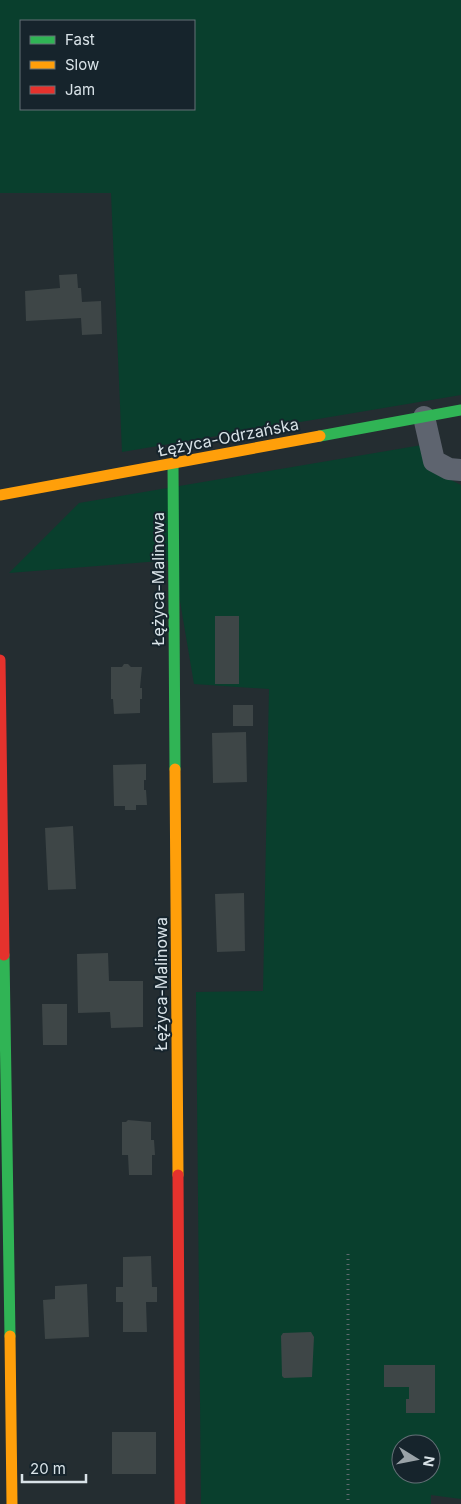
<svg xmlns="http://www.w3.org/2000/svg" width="461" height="1504" viewBox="0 0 461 1504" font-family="Inter,sans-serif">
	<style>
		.green { fill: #093f2d; fill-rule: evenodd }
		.building { fill: #3e4647 }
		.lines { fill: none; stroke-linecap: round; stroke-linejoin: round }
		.path { stroke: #60686f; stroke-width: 3; stroke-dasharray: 1 4; stroke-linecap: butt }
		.street { stroke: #5e646f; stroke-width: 22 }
		.fast { stroke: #30b455; stroke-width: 11 }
		.slow { stroke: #ff9f0a; stroke-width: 11 }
		.jam { stroke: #e5322d; stroke-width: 11 }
		.labels { text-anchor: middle; stroke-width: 4; stroke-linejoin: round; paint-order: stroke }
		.street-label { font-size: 16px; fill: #d9e3e8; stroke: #16242c }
	</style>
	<rect width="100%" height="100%" fill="#242d31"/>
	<!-- green -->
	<path class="green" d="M 0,0 L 461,0 L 461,395 L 122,452 L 111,193 L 0,193 ZM 194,21 L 194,109 L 21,109 L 21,21 Z
		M 422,445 L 439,474 L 461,485 L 461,1499 L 431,1495 L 431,1504 L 201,1504 L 196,992 L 263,991 L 269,689 L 194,684 L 173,560 L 9,573 L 79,503 ZM 401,1444 L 431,1444 L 431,1474 L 401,1474 Z"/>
	<!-- building -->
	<path class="building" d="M 77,274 L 78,288 L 81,288 L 82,302 L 101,301 L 102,334 L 82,335 L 81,318 L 26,321 L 25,291 L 60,288 L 59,275 Z
		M 215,616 L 239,616 L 239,684 L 215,684 Z
		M 124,664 L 128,664 L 131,667 L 142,667 L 140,688 L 142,688 L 142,699 L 140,699 L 140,713 L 114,714 L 113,699 L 111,699 L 111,667 L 122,667 Z
		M 233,705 L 253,705 L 253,726 L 233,726 Z
		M 246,732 L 247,782 L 213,783 L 212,733 Z
		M 146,764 L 146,780 L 144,780 L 144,790 L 146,790 L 147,805 L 136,805 L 136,810 L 125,810 L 125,806 L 114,806 L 113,765 Z
		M 73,826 L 76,889 L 48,890 L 45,828 Z
		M 244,893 L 245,951 L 217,952 L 215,894 Z
		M 108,953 L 109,981 L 143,981 L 143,1027 L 111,1028 L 110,1012 L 78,1013 L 77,954 Z
		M 42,1004 L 67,1004 L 67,1045 L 43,1045 Z
		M 128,1120 L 151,1122 L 151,1140 L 154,1140 L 155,1155 L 152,1155 L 152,1175 L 129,1175 L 128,1155 L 122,1155 L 122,1122 L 126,1122 Z
		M 151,1256 L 152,1287 L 157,1287 L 157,1302 L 146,1302 L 147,1332 L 123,1332 L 123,1302 L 116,1302 L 116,1287 L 123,1287 L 123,1257 Z
		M 87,1284 L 89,1337 L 45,1339 L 43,1300 L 55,1299 L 55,1286 Z
		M 311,1332 L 314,1337 L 312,1377 L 284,1378 L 282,1376 L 281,1336 L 283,1333 Z
		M 384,1365 L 435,1365 L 435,1413 L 406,1413 L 406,1399 L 409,1399 L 409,1387 L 384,1387 Z
		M 112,1432 L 156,1432 L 156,1474 L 112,1474 Z"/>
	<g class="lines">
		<!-- path -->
		<path class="path" d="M 348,1254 L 348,1504"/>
		<!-- street -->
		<path class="street" d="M 424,417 L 434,461 L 449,469 L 461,470"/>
		<!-- fast -->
		<path class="fast" d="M 320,436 L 461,410
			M 173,463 L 175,769
			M 4,955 L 10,1336"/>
		<!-- slow -->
		<path class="slow" d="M 0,495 L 320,436
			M 175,769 L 178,1175
			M 10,1336 L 12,1504"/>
		<!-- jam -->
		<path class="jam" d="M 0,660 L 4,955
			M 178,1175 L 180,1504"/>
	</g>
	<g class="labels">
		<!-- street labels -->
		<g class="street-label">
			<text transform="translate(228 437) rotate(-11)" y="6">Łężyca-Odrzańska</text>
			<text transform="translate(158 579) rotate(-90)" y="6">Łężyca-Malinowa</text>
			<text transform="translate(161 984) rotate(-90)" y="6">Łężyca-Malinowa</text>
		</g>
	</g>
	<!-- legend -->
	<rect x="20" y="20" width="175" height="90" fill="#16242c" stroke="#647077"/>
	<rect x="30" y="36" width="25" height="8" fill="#30b455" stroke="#647077"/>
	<text x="65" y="45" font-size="15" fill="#d9e3e8">Fast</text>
	<rect x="30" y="61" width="25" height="8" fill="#ff9f0a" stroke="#647077"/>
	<text x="65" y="70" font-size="15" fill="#d9e3e8">Slow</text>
	<rect x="30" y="86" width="25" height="8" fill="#e5322d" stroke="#647077"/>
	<text x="65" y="95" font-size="15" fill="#d9e3e8">Jam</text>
	<!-- north arrow -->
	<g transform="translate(416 1459) rotate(100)"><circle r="24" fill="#16242c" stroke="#647077"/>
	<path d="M0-4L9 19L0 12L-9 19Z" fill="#9aa3a8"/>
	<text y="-8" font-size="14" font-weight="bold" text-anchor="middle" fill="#d9e3e8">N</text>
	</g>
	<!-- scale -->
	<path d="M22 1474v8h64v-8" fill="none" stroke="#d9e3e8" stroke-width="2.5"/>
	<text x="30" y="1474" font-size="15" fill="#d9e3e8" stroke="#16242c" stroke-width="4" paint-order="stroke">20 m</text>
</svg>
